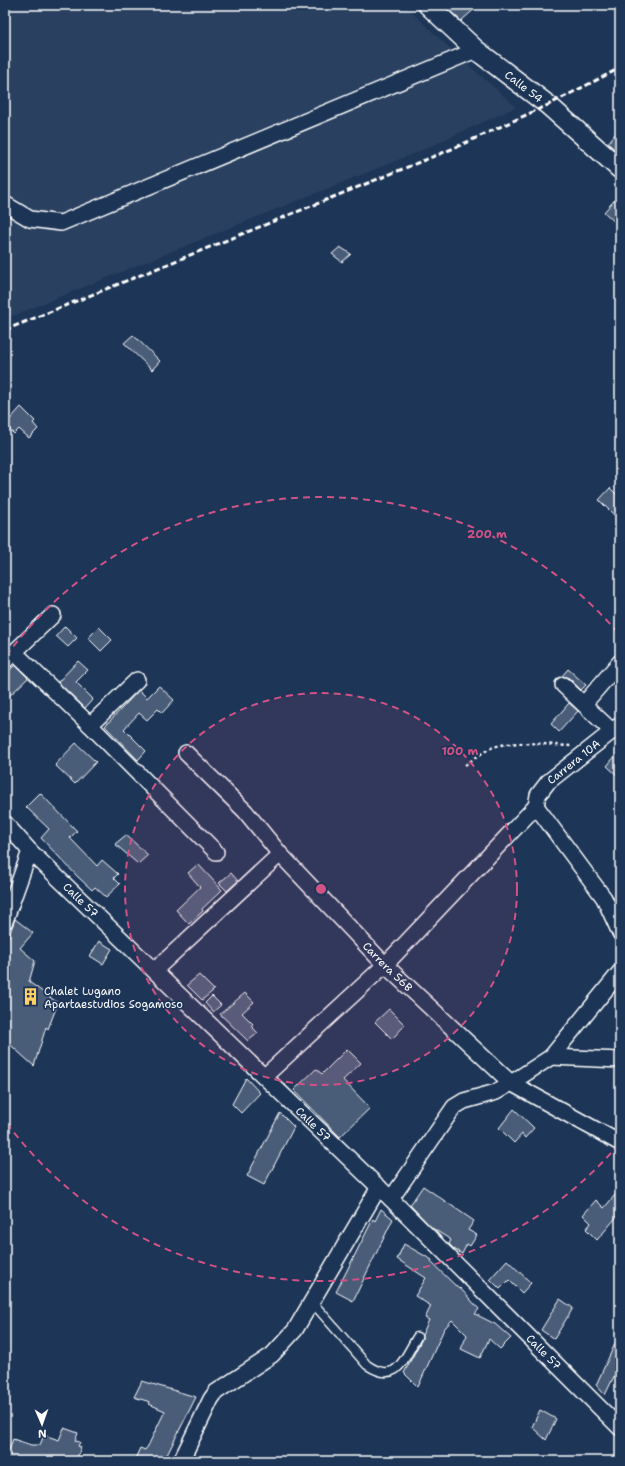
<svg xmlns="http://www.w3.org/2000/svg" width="625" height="1466" viewBox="0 0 625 1466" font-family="'Shantell Sans',sans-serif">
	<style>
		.built { fill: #2a4161 }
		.building { fill: #4a5d79; stroke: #fff }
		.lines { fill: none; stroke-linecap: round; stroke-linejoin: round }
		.service-casing { stroke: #fff; stroke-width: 11 }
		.minor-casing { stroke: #fff; stroke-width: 18 }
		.tertiary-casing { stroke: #fff; stroke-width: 22 }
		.path { stroke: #fff; stroke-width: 2.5; stroke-dasharray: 3 3; stroke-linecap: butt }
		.service { stroke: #1d3557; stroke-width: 8 }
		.minor { stroke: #1d3557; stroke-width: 15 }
		.tertiary { stroke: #1d3557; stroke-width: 19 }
		.rail { stroke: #fff; stroke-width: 3; stroke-dasharray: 6 3; stroke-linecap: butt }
		.ring { fill: none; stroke: #d15284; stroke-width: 2; stroke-dasharray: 7 5 }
		.labels { text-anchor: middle; stroke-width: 3.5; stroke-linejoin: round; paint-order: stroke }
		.street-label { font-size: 11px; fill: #fff; stroke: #1d3557 }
		.poi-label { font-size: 11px; fill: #fff; stroke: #1d3557; text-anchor: start }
		.centre { fill: #d15284; stroke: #1d3557; stroke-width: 2 }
		.ring-label { font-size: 12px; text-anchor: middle; font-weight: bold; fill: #d15284; stroke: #1d3557; stroke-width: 3.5; stroke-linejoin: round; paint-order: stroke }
	</style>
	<rect width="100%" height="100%" fill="#1d3557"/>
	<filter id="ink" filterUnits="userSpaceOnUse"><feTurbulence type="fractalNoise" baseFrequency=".025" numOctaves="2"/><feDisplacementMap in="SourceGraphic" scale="8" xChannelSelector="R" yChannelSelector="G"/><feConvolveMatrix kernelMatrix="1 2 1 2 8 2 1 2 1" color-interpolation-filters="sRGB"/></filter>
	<g filter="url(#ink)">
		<!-- built -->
		<path class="built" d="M 5,5 L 404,5 L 455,53 L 516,107 L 420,151 L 5,319 Z"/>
		<!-- building -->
		<path class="building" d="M 453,5 L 479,5 L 461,21 L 448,9 Z
			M 620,128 L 620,154 L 608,143 Z
			M 620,194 L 620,227 L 604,212 Z
			M 340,247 L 351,254 L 342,262 L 332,254 Z
			M 133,335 L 160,361 L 152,370 L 124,343 Z
			M 21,407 L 35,421 L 33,423 L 38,429 L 29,438 L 19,429 L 14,434 L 5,425 Z
			M 610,488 L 620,498 L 620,521 L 599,500 Z
			M 65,626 L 77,638 L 68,647 L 56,636 Z
			M 99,627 L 112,640 L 101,651 L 88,638 Z
			M 78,661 L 88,670 L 76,682 L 93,699 L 85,708 L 58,682 Z
			M 15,665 L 28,678 L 5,700 L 5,675 Z
			M 568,669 L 586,685 L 581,690 L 569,678 L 562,676 Z
			M 159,686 L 174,700 L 162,713 L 158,709 L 147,720 L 139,713 L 124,729 L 146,751 L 138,760 L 105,726 L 139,690 L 147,698 Z
			M 569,703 L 578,711 L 559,732 L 551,724 Z
			M 76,743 L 96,762 L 75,784 L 55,765 Z
			M 620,750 L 620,778 L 607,766 Z
			M 40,793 L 77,831 L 70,838 L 97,866 L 102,860 L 118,874 L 114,878 L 120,884 L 106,897 L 95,887 L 92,890 L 78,877 L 41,838 L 49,829 L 26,807 Z
			M 126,835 L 148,855 L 138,864 L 115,844 Z
			M 198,864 L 222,890 L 202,909 L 203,911 L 189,924 L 176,910 L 200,887 L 188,873 Z
			M 231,873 L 238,881 L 227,891 L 219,883 Z
			M 15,919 L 33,933 L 20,948 L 35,961 L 29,982 L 58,1003 L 48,1029 L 46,1027 L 34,1066 L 5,1040 L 5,947 Z
			M 99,941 L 112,949 L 103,964 L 90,956 Z
			M 199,975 L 214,990 L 202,1000 L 187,985 Z
			M 245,993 L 254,1002 L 242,1013 L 253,1024 L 251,1026 L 258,1033 L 248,1041 L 220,1014 Z
			M 212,996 L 221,1005 L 213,1012 L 205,1003 Z
			M 389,1009 L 405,1025 L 392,1039 L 375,1022 Z
			M 347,1049 L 361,1063 L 343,1080 L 370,1108 L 340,1137 L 294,1090 L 316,1069 L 322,1074 Z
			M 246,1078 L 260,1093 L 241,1113 L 232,1104 Z
			M 514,1109 L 534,1128 L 525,1138 L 522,1134 L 514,1143 L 499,1128 Z
			M 280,1113 L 294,1127 L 264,1185 L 247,1176 Z
			M 423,1186 L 474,1221 L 468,1230 L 477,1235 L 470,1246 L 467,1244 L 462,1254 L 454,1249 L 449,1244 L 451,1240 L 432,1228 L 410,1205 Z
			M 620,1189 L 620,1213 L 597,1240 L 586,1229 L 591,1223 L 583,1215 L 596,1200 L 604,1208 Z
			M 381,1209 L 393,1219 L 353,1301 L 336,1292 L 373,1219 L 375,1221 Z
			M 404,1244 L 432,1260 L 431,1262 L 459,1289 L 460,1288 L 479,1309 L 475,1314 L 495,1324 L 511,1338 L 500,1349 L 489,1339 L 480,1358 L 461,1349 L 467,1335 L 452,1320 L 444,1329 L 418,1387 L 404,1373 L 422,1339 L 422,1335 L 429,1320 L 425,1318 L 431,1306 L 415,1296 L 426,1278 L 397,1259 Z
			M 507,1260 L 531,1283 L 522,1293 L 509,1280 L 500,1289 L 490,1279 Z
			M 560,1299 L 573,1308 L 554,1339 L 541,1330 Z
			M 620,1333 L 620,1364 L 605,1395 L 596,1385 Z
			M 142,1381 L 196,1397 L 165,1459 L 169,1461 L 134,1461 L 140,1448 L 145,1450 L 148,1446 L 165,1411 L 149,1404 L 150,1402 L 134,1397 Z
			M 540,1410 L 556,1419 L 546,1440 L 532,1427 Z
			M 64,1428 L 78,1433 L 75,1441 L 80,1442 L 78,1446 L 81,1447 L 76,1461 L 5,1461 L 5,1450 L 9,1450 L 13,1439 L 31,1445 L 40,1445 L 44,1435 L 59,1440 Z"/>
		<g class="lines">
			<defs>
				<path id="service" d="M 312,1302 L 367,1365 C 397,1385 403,1360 417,1337"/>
				<g id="minor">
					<path d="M 5,204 L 30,219 L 61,223 L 476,50"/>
					<path d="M 14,652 L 90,725 L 216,852"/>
					<path d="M 5,661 L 53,615"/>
					<path d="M 563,685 L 613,732"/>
					<path d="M 584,704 L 620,662"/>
					<path d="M 90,725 L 137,680"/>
					<path id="s1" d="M 186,753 L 245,811 L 280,854 L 385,965 L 511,1083 L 620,1143"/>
					<path d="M 536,806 L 604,898 L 620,933"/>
					<path id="s2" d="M 5,823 L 30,851 L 391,1199 L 620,1428"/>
					<path d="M 5,921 L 30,851"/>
					<path d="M 155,970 L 280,854"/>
					<path d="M 551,1057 L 620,1060"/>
					<path id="s3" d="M 265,1076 L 385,965 L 536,806 L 538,795 L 548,782 L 620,725"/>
					<path d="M 391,1199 L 454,1107 L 464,1101 L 496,1092 L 511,1083 L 551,1057 L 620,972"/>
					<path d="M 181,1461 L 211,1399 L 216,1392 L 272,1355 L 295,1330 L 379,1187"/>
				</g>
				<g id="tertiary">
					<path id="s4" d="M 428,5 L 476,50 L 548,105 L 620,169"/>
				</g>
			</defs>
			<!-- service casing -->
			<use href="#service" class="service-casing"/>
			<!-- minor casing -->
			<use href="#minor" class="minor-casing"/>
			<!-- tertiary casing -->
			<use href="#tertiary" class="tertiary-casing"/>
			<!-- path -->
			<path class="path" d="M 465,765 C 473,760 482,752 491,748 C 514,739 547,745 571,746"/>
			<!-- service -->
			<use href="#service" class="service"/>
			<!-- minor -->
			<use href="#minor" class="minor"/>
			<!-- tertiary -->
			<use href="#tertiary" class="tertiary"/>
			<!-- rail -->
			<path class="rail" d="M 5,330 L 452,149 L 548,105 L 620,68"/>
		</g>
	</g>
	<!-- distance rings -->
	<circle cx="321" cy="889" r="196" fill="#d15284" fill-opacity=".12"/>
	<g class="ring">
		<circle cx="321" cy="889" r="196"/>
		<path d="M619 1144A392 392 0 0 1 6 1122M6 656A392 392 0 0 1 619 634"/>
	</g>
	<!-- icons -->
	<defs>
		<symbol id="building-bare" viewBox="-9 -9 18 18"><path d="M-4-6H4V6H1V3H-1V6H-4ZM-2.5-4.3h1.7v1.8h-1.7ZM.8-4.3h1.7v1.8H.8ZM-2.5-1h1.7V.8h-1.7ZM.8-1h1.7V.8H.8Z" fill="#ffd166" stroke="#1d3557" stroke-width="2.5" paint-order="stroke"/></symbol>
	</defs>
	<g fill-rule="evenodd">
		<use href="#building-bare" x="18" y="984" width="25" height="25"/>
	</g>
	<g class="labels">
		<!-- street labels -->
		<g class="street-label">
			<text dy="4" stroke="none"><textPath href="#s4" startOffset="126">Calle 54</textPath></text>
			<text dy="4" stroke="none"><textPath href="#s3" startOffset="443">Carrera 10A</textPath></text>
			<text dy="4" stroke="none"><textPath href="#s2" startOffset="108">Calle 57</textPath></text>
			<text dy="4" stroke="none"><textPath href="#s1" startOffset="294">Carrera 56B</textPath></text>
			<text dy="4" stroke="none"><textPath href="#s2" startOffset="431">Calle 57</textPath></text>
			<text dy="4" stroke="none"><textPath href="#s2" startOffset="755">Calle 57</textPath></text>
		</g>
		<!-- poi labels -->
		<g class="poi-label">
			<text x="44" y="995">Chalet Lugano<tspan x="44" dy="13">Apartaestudios Sogamoso</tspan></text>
		</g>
	</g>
	<circle cx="321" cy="889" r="6" class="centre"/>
	<g class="ring-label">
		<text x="487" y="538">200 m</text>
		<text x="460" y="755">100 m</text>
	</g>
	<!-- margin -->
	<rect width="625" height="1466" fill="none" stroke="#1d3557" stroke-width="20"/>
	<rect x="10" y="10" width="605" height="1446" fill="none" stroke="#fff" stroke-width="1.5" filter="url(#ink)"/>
	<!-- north arrow -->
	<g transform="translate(42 1424) rotate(178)" stroke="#1d3557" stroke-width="3" paint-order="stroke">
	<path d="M0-3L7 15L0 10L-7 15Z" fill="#ffffff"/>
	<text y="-6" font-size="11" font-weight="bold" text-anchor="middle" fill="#ffffff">N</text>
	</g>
</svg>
